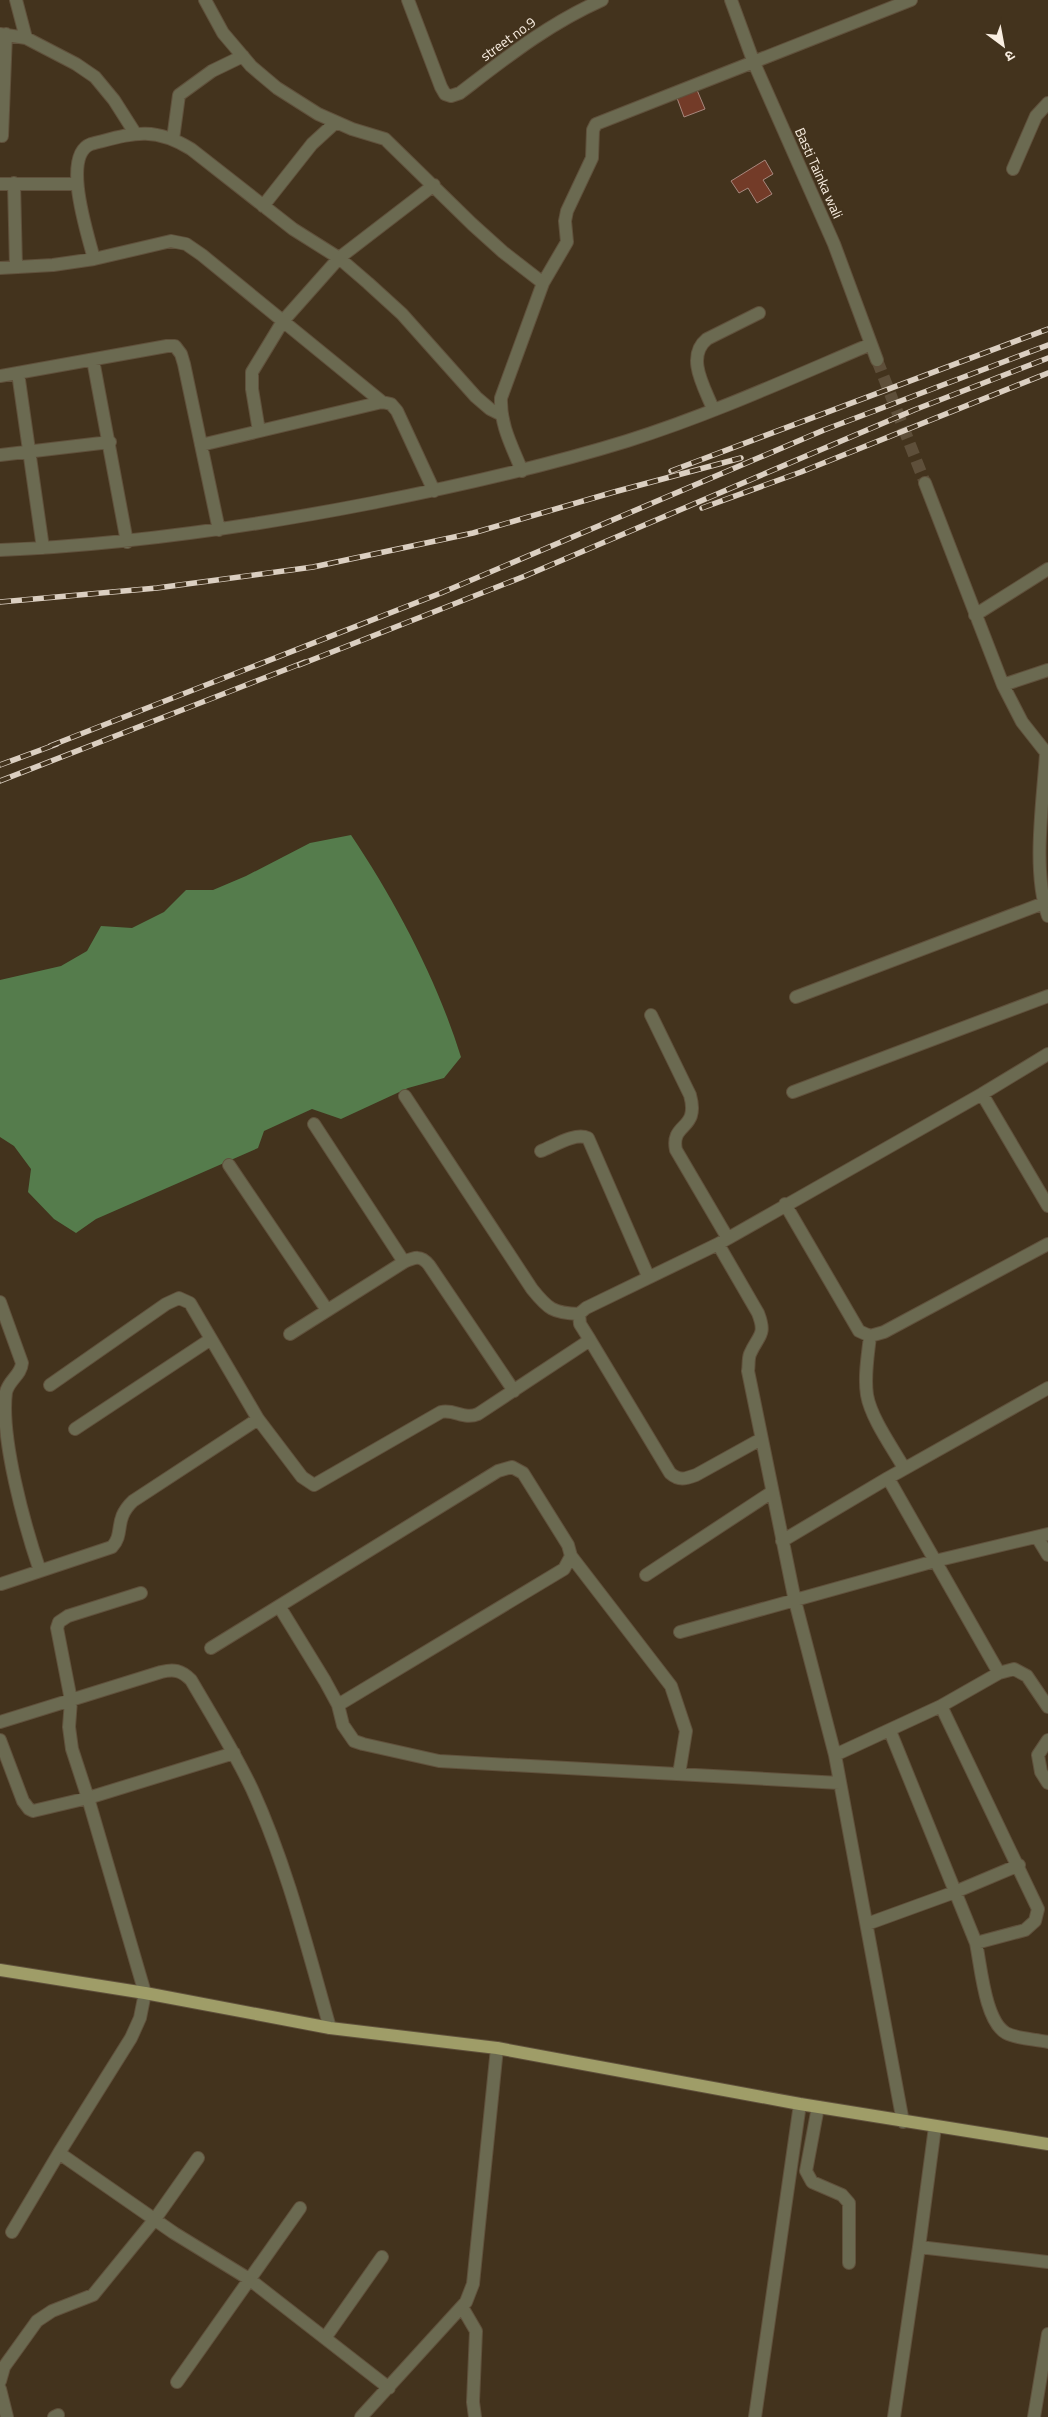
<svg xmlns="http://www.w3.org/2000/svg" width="1048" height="2417" viewBox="0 0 1048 2417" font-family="'Titillium Web','Noto Sans Devanagari',sans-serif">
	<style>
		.water { fill: #557c4c }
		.building { fill: #733b28; stroke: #a8887e }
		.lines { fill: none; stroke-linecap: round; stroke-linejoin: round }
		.minor-tunnel { stroke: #5e4f3a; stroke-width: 12; stroke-dasharray: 12 6; stroke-linecap: butt }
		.minor-casing { stroke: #60513c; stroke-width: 14 }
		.major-casing { stroke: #60513c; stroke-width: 14 }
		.minor { stroke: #6b6a51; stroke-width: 12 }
		.major { stroke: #9f9d68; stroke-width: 12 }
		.rail-casing { stroke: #dbcfc1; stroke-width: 5.5 }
		.rail { stroke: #43331d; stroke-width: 4; stroke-dasharray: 11; stroke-linecap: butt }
		.labels { text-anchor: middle; stroke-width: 4; stroke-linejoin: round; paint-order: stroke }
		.street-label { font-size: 14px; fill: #f9eee1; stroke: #43331d }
	</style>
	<rect width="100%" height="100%" fill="#43331d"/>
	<!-- water -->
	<path class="water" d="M 351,835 C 396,902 437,980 461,1057 L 444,1078 L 408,1088 L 341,1119 L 312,1109 L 264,1131 L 258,1148 L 96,1219 L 76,1233 L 54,1219 L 28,1192 L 31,1169 L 14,1146 L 0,1137 L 0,980 L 61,966 L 87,951 L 101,926 L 132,928 L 164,912 L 186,890 L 213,890 L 246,876 L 310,843 Z"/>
	<!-- building -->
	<path class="building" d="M 697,90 L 705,109 L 684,117 L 677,98 Z
		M 765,160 L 773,174 L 763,180 L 772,194 L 757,203 L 748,188 L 739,193 L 731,181 Z"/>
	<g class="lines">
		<!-- minor-tunnel -->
		<path class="minor-tunnel" d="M 877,360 L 925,483"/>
		<defs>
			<path id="minor" d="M 16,0 L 26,38
				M 205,0 L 223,33 L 251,66 L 277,88 L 318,114 L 352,129 L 385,139 L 472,224 L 503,252 L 543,283
				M 408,0 L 441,87 L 445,94 L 451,96 L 460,93 C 507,57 548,24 602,0
				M 731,0 L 754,63 L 834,244 L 877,360
				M 0,34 L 26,38 L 76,64 L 95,77 L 114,100 L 135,133
				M 2,136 L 6,34
				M 173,139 L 179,95 L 212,71 L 243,56
				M 1013,169 L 1036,116 L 1048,103
				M 14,183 L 16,267
				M 0,184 L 77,184
				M 263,206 L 312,144 L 336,122
				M 94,259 C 88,235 61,155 91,144 C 131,134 152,125 191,149 L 293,229 L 339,258 L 368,283 L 402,314 L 476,397 L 490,409 L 500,414
				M 0,268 L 53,265 L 94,259 L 171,241 L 186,244 L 202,255 L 382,402
				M 93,360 L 127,542
				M 18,373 L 43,548
				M 0,376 L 167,346 L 175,346 L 181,354 L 184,364 L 219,530
				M 713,409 C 705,388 685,357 707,339 L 759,313
				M 259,431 L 252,389 L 252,372 L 283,321 L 339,258 L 434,185
				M 201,445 L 382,402 L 391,404 L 397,411 L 434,491
				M 0,455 L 110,442
				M 522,471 C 512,446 500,425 501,398 L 543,283 L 567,242 L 565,221 L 567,211 L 592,158 L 593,130 L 596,124 L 911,0
				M 925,483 L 1003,685 L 1022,722 L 1048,755
				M 0,550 C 126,545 249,527 372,503 C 458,486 543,467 627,441 C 710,415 791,378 871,344
				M 975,615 L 1048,569
				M 1003,685 L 1048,670
				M 1046,754 C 1043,802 1032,871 1048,916
				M 796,997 L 1044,903
				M 651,1015 L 690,1095 C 700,1131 670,1122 676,1150 L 727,1237
				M 793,1092 L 1048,996
				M 982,1094 L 1048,1206
				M 405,1096 L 532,1289 C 548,1309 553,1313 579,1314
				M 314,1124 L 404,1262
				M 541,1151 C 554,1146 575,1132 588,1138 L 648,1276
				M 229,1165 L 327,1310
				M 785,1204 L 859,1331 L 870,1336 L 884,1332 L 1048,1244
				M 718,1244 L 758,1313 C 767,1336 758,1335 750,1354 C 748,1359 749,1366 748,1371 L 795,1601 L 835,1755 L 903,2122
				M 0,1302 L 22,1363 C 21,1375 9,1380 6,1392 C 0,1438 25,1527 40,1571
				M 290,1334 L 404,1262 C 415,1257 421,1255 429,1265 L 514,1391
				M 870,1336 C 868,1355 864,1376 867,1395 C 871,1418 892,1447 904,1468
				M 590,1340 L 670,1473 C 679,1481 685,1479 696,1475 L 761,1439
				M 50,1385 L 166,1304 L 179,1298 L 190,1303 L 258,1419
				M 75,1429 L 211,1339
				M 1037,1537 L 1048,1555
				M 782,1541 L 888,1478
				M 571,1556 L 671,1686 L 686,1731 L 679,1774
				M 646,1575 L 772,1492
				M 1,1584 L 112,1547 C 125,1533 113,1520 133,1501 L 258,1419 L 302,1477 L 314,1485 L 441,1412 C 455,1409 464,1420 478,1414 L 590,1340 L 580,1324 L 579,1314 L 586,1308 L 718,1244 L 982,1094 L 1048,1054
				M 141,1593 L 68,1616 L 59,1622 L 57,1628 L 71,1700 L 69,1727 L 72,1749 L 88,1798 L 145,1993 L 140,2018 L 131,2038 L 59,2153 L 174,2233 L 249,2279 L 389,2388
				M 279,1606 L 325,1681 L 338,1705 L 343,1725 L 354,1741 L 363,1744 L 439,1761 L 840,1783
				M 680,1632 L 935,1561 L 1048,1534
				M 211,1648 L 498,1471 L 512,1467 L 523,1473 L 568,1545 L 571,1556 L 564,1569 L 338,1705
				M 999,1673 L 1014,1669 L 1027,1676 L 1048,1707
				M 941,1706 L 999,1673 L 888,1478 L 1048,1388
				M 0,1722 L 161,1672 C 174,1669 181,1670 191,1680 C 212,1716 234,1751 252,1789 C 287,1866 307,1947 330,2028
				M 0,1740 L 23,1801 L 29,1809 L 33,1811 L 88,1798 L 234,1753
				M 1048,1740 L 1038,1755 L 1041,1772 L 1048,1783
				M 835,1755 L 941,1706 L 1038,1909 L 1035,1921 L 1025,1930 L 976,1943 L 890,1731
				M 867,1924 L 955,1892 L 1019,1865
				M 976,1943 C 981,1967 985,2021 1006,2033 C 1017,2039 1035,2039 1048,2042
				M 818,2107 L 806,2171 L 812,2182 L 842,2195 L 849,2203 L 849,2263
				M 935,2127 L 919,2247 L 1048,2262
				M 12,2232 L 59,2153
				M 462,2307 L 476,2331 L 473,2402 L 475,2417
				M 325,2338 L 382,2257
				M 0,2381 L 4,2367 L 37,2321 L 52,2311 L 93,2295 L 155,2219 L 198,2158
				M 177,2382 L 300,2208
				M 0,2389 L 7,2417
				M 54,2417 L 58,2415
				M 361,2417 L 466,2302 L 473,2284 L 497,2048
				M 755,2417 L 800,2104
				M 894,2417 L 919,2247
				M 1034,2417 L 1048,2334"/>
			<path id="major" d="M 0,1970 L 145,1993 L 330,2028 L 497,2048 L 800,2104 L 1048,2144"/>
		</defs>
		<!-- minor casing -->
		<use href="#minor" class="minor-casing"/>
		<!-- major casing -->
		<use href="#major" class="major-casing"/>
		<!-- minor -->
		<use href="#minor" class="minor"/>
		<!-- major -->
		<use href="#major" class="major"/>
		<defs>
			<path id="rail" d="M 671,471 L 1048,329
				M 702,508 L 801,472 L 1048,373
				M 0,602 L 157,588 L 313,567 L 473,533 L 614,492 L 741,458
				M 299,665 L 525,576 L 914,410 L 1048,358
				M 50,746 L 441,593 L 824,430 L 1048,345
				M 0,765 L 57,744
				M 0,781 L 305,662"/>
		</defs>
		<!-- rail casing -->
		<use href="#rail" class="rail-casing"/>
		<!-- rail -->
		<use href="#rail" class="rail"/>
	</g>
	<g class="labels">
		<!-- street labels -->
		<g class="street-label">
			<text transform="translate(508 39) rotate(-36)" y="5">street no.9</text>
			<text transform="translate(819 173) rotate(66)" y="5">Basti Tainka wali</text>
		</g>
	</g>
	<!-- north arrow -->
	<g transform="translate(1003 45) rotate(148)" stroke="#43331d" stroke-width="4" paint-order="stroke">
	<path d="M0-4L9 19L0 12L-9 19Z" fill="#f9eee1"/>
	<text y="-8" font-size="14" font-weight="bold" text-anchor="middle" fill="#f9eee1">उ</text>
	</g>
</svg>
